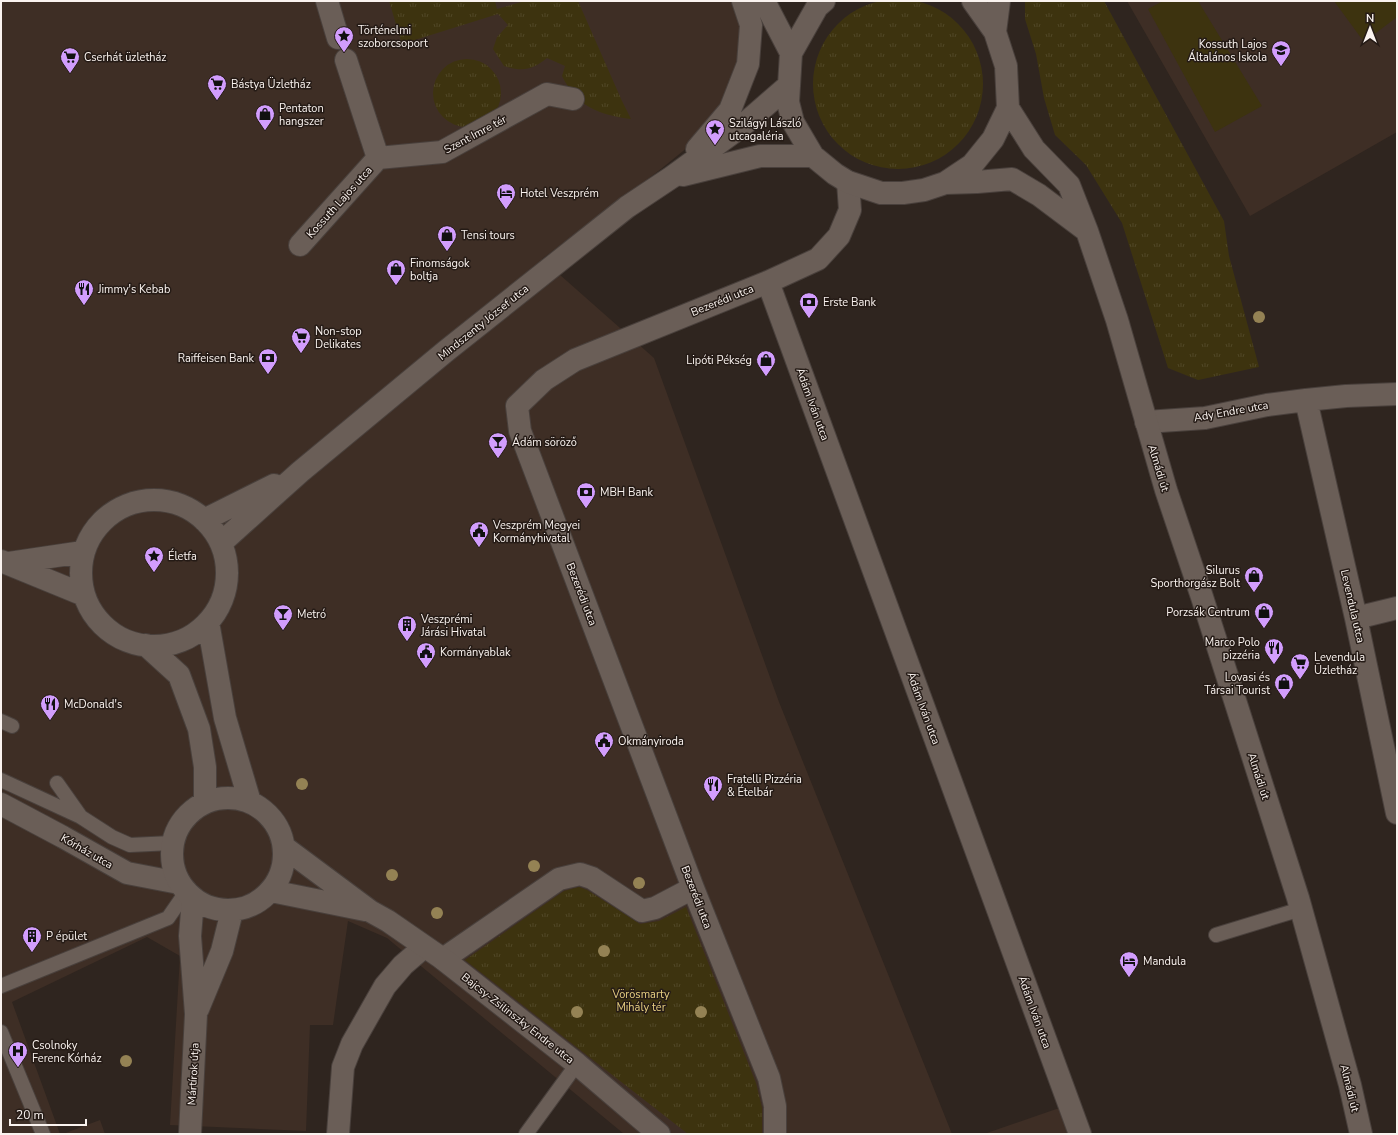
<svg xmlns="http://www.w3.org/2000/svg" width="1398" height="1135" viewBox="0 0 1398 1135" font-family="'Nunito Sans',sans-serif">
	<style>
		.built { fill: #3e2e25 }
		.grass { fill: url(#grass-tufts) }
		.pitch { fill: #3d330f }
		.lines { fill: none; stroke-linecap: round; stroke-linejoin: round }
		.lane-casing { stroke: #49403c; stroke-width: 16 }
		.street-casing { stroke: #49403c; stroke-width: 24 }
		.secondary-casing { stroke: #49403c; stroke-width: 24 }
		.lane { stroke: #6a5e57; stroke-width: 14 }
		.street { stroke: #6a5e57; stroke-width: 22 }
		.secondary { stroke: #6a5e57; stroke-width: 22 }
		.tree { fill: #948254 }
		.labels { text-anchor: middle; stroke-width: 3; stroke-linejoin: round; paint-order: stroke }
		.poi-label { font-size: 11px; fill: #faf3ef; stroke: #251b16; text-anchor: start }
		.street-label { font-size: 11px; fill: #faf3ef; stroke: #251b16 }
		.park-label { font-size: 11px; fill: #e6ce80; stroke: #251b16 }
	</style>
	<defs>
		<pattern id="grass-tufts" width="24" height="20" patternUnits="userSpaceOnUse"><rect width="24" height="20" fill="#3d330f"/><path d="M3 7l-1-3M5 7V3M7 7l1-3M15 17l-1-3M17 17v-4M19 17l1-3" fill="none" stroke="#504726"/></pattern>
	</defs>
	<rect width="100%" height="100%" fill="#2f251f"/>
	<!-- built -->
	<path class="built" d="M 1,1 L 733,1 L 746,22 L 745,61 L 710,129 L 661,169 L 542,259 L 654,358 L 779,702 L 952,1134 L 624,1134 L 387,938 L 348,921 L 333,1025 L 310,1025 L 306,1131 L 170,1125 L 180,956 L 147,937 L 12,1002 L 60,1134 L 1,1134 Z
		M 1127,1 L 1397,1 L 1397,132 L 1250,216 Z
		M 1065,1106 L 1078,1134 L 984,1134 Z
		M 100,1120 L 105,1134 L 63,1134 Z"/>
	<!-- grass -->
	<path class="grass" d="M813 84a85 85 0 1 1 170 0a85 85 0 1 1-170 0Z
		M 389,1 L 495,1 L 497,9 L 525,1 L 578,1 L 622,101 L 631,119 C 598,115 577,106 562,76 L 565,66 L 547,58 C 532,70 523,72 504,66 L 493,49 L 497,37 L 508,25 L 498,14 L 402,44 Z
		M 1025,1 L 1104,1 L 1224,221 L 1229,256 L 1259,367 L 1198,380 L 1168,368 L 1122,223 L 1086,165 L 1055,135 L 1044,98 L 1036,54 L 1025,19 Z
		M433 93a34 34 0 1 1 68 0a34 34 0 1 1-68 0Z
		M 579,887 L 587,890 L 640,924 L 659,921 L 686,907 L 756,1083 L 762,1108 L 762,1134 L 688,1134 L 465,960 L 564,891 Z"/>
	<!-- pitch -->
	<path class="pitch" d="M 1163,1 L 1198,1 L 1262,106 L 1215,132 L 1148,9 Z
		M 1334,1 L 1397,1 L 1397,17 L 1364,42 Z"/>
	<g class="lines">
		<defs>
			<path id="lane" d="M 1,721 L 12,726
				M 1,780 L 81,817 L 57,783
				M 81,817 L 112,837 L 130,845 L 172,843
				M 1216,935 L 1301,909
				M 1,986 L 168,918 L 186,892
				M 1,1032 L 43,1134
				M 526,1134 L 577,1064"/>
			<path id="street" d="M 327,1 L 338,38
				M 346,60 L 378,158 L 442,152 L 547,94 L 573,99
				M 300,245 L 378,158
				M 768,282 L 1080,1134
				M 1306,400 L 1356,618 L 1397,813
				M 1146,422 L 1205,418 L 1267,405 L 1306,400 L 1346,396 L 1397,394
				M 1356,618 L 1397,608
				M 1,804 L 63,837 L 127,873 L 179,883
				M 443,959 L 559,879 L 580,874 L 592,878 L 642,911 L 655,908 L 693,888
				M 338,1134 L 343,1067 L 352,1044 L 385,986 L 403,965 L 424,947
				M 775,1134 L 775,1106 L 769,1078 L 693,888 L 520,431 L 517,406 L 544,380 L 575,360 L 768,282 L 818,259 L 839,236 L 850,210 L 848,182"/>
			<path id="secondary" d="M 764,1 L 791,53
				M 824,1 L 817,7 L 791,53 L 788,102 L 793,122 L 813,156 L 835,174 L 848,182 L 881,193 L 903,193 L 924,190 L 945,183 L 972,165 L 993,139 L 1008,108 L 1006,66 L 995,32 L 973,1
				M 995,32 L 999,1
				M 1008,108 L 1034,149 L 1069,185 L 1087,231 L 1117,320 L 1166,490 L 1202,597 L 1298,898 L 1350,1085 L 1361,1134
				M 697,149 L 730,110 L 748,64 L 751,25 L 743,1
				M 683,175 L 760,156 L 813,156
				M 945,183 L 977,182 L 1012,179 L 1039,195 L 1087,231
				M81 573a73 73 0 1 1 146 0a73 73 0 1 1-146 0Z
				M 204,520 L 274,485
				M 221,543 L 300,472 L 446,351 L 627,207 L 672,177 L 742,126 L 788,86
				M 1,561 L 84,595
				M 9,563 L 83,552
				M 208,622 L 225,718 L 250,802
				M 146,645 L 179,675 L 199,729 L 205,767 L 205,802
				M172 854a56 56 0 1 1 112 0a56 56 0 1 1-112 0Z
				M 284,847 L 370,911 L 388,921 L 443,959 L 577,1064 L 659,1134
				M 271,891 L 365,910
				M 198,1009 L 222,951 L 232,911
				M 190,1134 L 196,1014 L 190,936 L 193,899"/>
		</defs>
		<!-- lane casing -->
		<use href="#lane" class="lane-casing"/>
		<!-- street casing -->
		<use href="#street" class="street-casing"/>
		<!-- secondary casing -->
		<use href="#secondary" class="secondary-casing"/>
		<!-- lane -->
		<use href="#lane" class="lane"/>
		<!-- street -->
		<use href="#street" class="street"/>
		<!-- secondary -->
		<use href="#secondary" class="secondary"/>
	</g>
	<!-- trees -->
	<g class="tree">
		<circle cx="1259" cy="317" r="6"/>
		<circle cx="302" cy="784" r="6"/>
		<circle cx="534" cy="866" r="6"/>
		<circle cx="392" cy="875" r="6"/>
		<circle cx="639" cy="883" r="6"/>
		<circle cx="437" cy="913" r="6"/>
		<circle cx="604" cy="951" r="6"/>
		<circle cx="577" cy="1012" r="6"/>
		<circle cx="701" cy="1012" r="6"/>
		<circle cx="126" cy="1061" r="6"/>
	</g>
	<!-- icons -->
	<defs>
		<symbol id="sight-pin" viewBox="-11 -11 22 30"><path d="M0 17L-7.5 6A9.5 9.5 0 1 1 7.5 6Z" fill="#d29dfd" stroke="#251b16"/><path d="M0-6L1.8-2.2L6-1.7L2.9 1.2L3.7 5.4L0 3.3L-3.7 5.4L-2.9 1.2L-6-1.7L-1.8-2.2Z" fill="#111"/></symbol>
		<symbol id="school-pin" viewBox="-11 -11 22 30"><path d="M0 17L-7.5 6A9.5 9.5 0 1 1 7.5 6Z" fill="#d29dfd" stroke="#251b16"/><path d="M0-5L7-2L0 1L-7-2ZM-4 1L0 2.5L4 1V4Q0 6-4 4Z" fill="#111"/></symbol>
		<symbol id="supermarket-pin" viewBox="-11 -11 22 30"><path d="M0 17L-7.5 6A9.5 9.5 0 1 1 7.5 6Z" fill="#d29dfd" stroke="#251b16"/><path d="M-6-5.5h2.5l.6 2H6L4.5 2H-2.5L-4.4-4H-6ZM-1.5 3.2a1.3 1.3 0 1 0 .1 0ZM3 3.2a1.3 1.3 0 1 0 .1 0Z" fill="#111"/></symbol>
		<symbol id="shop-pin" viewBox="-11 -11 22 30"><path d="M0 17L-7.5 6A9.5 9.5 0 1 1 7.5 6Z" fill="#d29dfd" stroke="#251b16"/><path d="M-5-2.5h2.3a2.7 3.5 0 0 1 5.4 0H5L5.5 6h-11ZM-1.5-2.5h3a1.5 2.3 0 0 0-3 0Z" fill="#111"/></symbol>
		<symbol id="hotel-pin" viewBox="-11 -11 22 30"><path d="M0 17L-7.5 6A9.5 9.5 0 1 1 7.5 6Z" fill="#d29dfd" stroke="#251b16"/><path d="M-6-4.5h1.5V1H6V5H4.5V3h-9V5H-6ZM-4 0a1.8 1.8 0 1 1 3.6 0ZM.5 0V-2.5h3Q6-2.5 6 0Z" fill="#111"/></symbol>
		<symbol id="restaurant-pin" viewBox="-11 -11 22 30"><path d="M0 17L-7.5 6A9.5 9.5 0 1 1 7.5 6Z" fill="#d29dfd" stroke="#251b16"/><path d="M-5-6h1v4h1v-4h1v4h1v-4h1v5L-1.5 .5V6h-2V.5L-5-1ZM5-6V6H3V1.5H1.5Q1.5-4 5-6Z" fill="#111"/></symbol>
		<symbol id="bank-pin" viewBox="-11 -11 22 30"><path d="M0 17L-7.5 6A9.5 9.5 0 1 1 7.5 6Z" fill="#d29dfd" stroke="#251b16"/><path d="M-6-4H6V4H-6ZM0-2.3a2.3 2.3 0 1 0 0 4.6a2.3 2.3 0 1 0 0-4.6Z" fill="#111"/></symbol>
		<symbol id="bar-pin" viewBox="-11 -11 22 30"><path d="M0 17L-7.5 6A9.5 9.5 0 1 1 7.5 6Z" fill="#d29dfd" stroke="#251b16"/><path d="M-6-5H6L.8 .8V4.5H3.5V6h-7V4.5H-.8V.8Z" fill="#111"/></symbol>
		<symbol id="civic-pin" viewBox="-11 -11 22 30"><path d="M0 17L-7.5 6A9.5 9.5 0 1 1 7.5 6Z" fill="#d29dfd" stroke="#251b16"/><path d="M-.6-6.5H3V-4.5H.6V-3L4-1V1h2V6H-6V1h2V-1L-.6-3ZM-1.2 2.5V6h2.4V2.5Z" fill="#111"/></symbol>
		<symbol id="building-pin" viewBox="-11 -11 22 30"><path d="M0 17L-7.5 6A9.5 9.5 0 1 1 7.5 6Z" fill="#d29dfd" stroke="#251b16"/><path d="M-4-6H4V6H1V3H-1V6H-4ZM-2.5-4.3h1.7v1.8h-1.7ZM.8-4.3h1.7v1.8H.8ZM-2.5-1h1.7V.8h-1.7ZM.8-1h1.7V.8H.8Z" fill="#111"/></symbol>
		<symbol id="hospital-pin" viewBox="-11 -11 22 30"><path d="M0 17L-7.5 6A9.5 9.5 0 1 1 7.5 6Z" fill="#d29dfd" stroke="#251b16"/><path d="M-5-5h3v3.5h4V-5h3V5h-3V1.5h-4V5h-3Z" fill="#111"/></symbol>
	</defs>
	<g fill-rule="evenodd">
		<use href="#sight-pin" x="333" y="25" width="22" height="30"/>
		<use href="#school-pin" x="1270" y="39" width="22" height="30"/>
		<use href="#supermarket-pin" x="59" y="46" width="22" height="30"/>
		<use href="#supermarket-pin" x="206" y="73" width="22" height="30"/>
		<use href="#shop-pin" x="254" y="103" width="22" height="30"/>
		<use href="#sight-pin" x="704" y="118" width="22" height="30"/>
		<use href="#hotel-pin" x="495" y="182" width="22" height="30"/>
		<use href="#shop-pin" x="436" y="224" width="22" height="30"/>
		<use href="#shop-pin" x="385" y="258" width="22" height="30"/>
		<use href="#restaurant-pin" x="73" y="278" width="22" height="30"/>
		<use href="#bank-pin" x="798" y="291" width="22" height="30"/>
		<use href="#supermarket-pin" x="290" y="326" width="22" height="30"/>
		<use href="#bank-pin" x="257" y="347" width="22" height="30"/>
		<use href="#shop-pin" x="755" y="349" width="22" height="30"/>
		<use href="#bar-pin" x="487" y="431" width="22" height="30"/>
		<use href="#bank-pin" x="575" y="481" width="22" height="30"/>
		<use href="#civic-pin" x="468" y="520" width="22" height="30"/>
		<use href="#sight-pin" x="143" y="545" width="22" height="30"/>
		<use href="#shop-pin" x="1243" y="565" width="22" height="30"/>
		<use href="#shop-pin" x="1253" y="601" width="22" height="30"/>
		<use href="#bar-pin" x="272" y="603" width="22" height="30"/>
		<use href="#building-pin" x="396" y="614" width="22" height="30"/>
		<use href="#restaurant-pin" x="1263" y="637" width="22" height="30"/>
		<use href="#civic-pin" x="415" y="641" width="22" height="30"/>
		<use href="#supermarket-pin" x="1289" y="652" width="22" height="30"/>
		<use href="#shop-pin" x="1273" y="672" width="22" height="30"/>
		<use href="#restaurant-pin" x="39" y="693" width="22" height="30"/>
		<use href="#civic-pin" x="593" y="730" width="22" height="30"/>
		<use href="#restaurant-pin" x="702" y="774" width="22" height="30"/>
		<use href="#building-pin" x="21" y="925" width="22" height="30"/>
		<use href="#hotel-pin" x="1118" y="950" width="22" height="30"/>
		<use href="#hospital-pin" x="7" y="1040" width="22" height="30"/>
	</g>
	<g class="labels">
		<!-- poi labels -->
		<g class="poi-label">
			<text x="358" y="34">Történelmi<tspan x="358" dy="13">szoborcsoport</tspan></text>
			<text x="1267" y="48" text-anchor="end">Kossuth Lajos<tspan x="1267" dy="13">Általános Iskola</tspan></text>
			<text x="84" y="61">Cserhát üzletház</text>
			<text x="231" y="88">Bástya Üzletház</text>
			<text x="279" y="112">Pentaton<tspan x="279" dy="13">hangszer</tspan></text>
			<text x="729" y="127">Szilágyi László<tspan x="729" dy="13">utcagaléria</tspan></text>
			<text x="520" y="197">Hotel Veszprém</text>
			<text x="461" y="239">Tensi tours</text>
			<text x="410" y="267">Finomságok<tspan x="410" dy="13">boltja</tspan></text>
			<text x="98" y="293">Jimmy's Kebab</text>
			<text x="823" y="306">Erste Bank</text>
			<text x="315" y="335">Non-stop<tspan x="315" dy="13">Delikates</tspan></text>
			<text x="254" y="362" text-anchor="end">Raiffeisen Bank</text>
			<text x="752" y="364" text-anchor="end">Lipóti Pékség</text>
			<text x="512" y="446">Ádám söröző</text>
			<text x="600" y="496">MBH Bank</text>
			<text x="493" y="529">Veszprém Megyei<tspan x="493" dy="13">Kormányhivatal</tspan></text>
			<text x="168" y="560">Életfa</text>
			<text x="1240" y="574" text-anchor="end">Silurus<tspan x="1240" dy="13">Sporthorgász Bolt</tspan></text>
			<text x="1250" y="616" text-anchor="end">Porzsák Centrum</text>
			<text x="297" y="618">Metró</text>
			<text x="421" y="623">Veszprémi<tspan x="421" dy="13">Járási Hivatal</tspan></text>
			<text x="1260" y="646" text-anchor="end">Marco Polo<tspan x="1260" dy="13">pizzéria</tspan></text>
			<text x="440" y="656">Kormányablak</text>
			<text x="1314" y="661">Levendula<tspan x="1314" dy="13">Üzletház</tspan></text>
			<text x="1270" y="681" text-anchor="end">Lovasi és<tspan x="1270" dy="13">Társai Tourist</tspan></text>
			<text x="64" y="708">McDonald's</text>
			<text x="618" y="745">Okmányiroda</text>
			<text x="727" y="783">Fratelli Pizzéria<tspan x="727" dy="13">&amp; Ételbár</tspan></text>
			<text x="46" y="940">P épület</text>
			<text x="1143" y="965">Mandula</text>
			<text x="32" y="1049">Csolnoky<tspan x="32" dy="13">Ferenc Kórház</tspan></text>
		</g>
		<!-- street labels -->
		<g class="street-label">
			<text transform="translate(475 134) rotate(-28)" y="4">Szent Imre tér</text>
			<text transform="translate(339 202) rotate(-48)" y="4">Kossuth Lajos utca</text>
			<text transform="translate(722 300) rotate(-22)" y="4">Bezerédi utca</text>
			<text transform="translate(483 322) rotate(-39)" y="4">Mindszenty József utca</text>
			<text transform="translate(813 404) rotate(70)" y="4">Ádám Iván utca</text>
			<text transform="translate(1231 411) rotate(-10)" y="4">Ady Endre utca</text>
			<text transform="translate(1159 468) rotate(73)" y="4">Almádi út</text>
			<text transform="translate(582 594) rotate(69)" y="4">Bezerédi utca</text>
			<text transform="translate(1353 606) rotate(77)" y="4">Levendula utca</text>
			<text transform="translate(924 708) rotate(70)" y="4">Ádám Iván utca</text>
			<text transform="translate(1259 776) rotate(72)" y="4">Almádi út</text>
			<text transform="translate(87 851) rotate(30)" y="4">Kórház utca</text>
			<text transform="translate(697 897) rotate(69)" y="4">Bezerédi utca</text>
			<text transform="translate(1035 1012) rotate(70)" y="4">Ádám Iván utca</text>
			<text transform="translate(518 1018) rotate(38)" y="4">Bajcsy-Zsilinszky Endre utca</text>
			<text transform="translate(193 1074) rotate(-87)" y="4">Mártírok útja</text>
			<text transform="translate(1350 1088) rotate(76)" y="4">Almádi út</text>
		</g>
		<!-- park labels -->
		<g class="park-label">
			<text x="641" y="998">Vörösmarty<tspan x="641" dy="13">Mihály tér</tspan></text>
		</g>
	</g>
	<!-- border -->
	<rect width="1398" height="1135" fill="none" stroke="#faf3ef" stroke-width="4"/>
	<!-- north arrow -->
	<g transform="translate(1370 28)" stroke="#251b16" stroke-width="3" paint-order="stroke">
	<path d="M0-3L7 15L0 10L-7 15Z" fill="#faf3ef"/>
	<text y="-6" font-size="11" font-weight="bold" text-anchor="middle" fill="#faf3ef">N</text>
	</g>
	<!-- scale -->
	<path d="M10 1119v6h76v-6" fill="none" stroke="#faf3ef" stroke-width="2"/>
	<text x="16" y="1119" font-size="12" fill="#faf3ef" stroke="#251b16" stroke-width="3" paint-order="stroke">20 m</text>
</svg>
